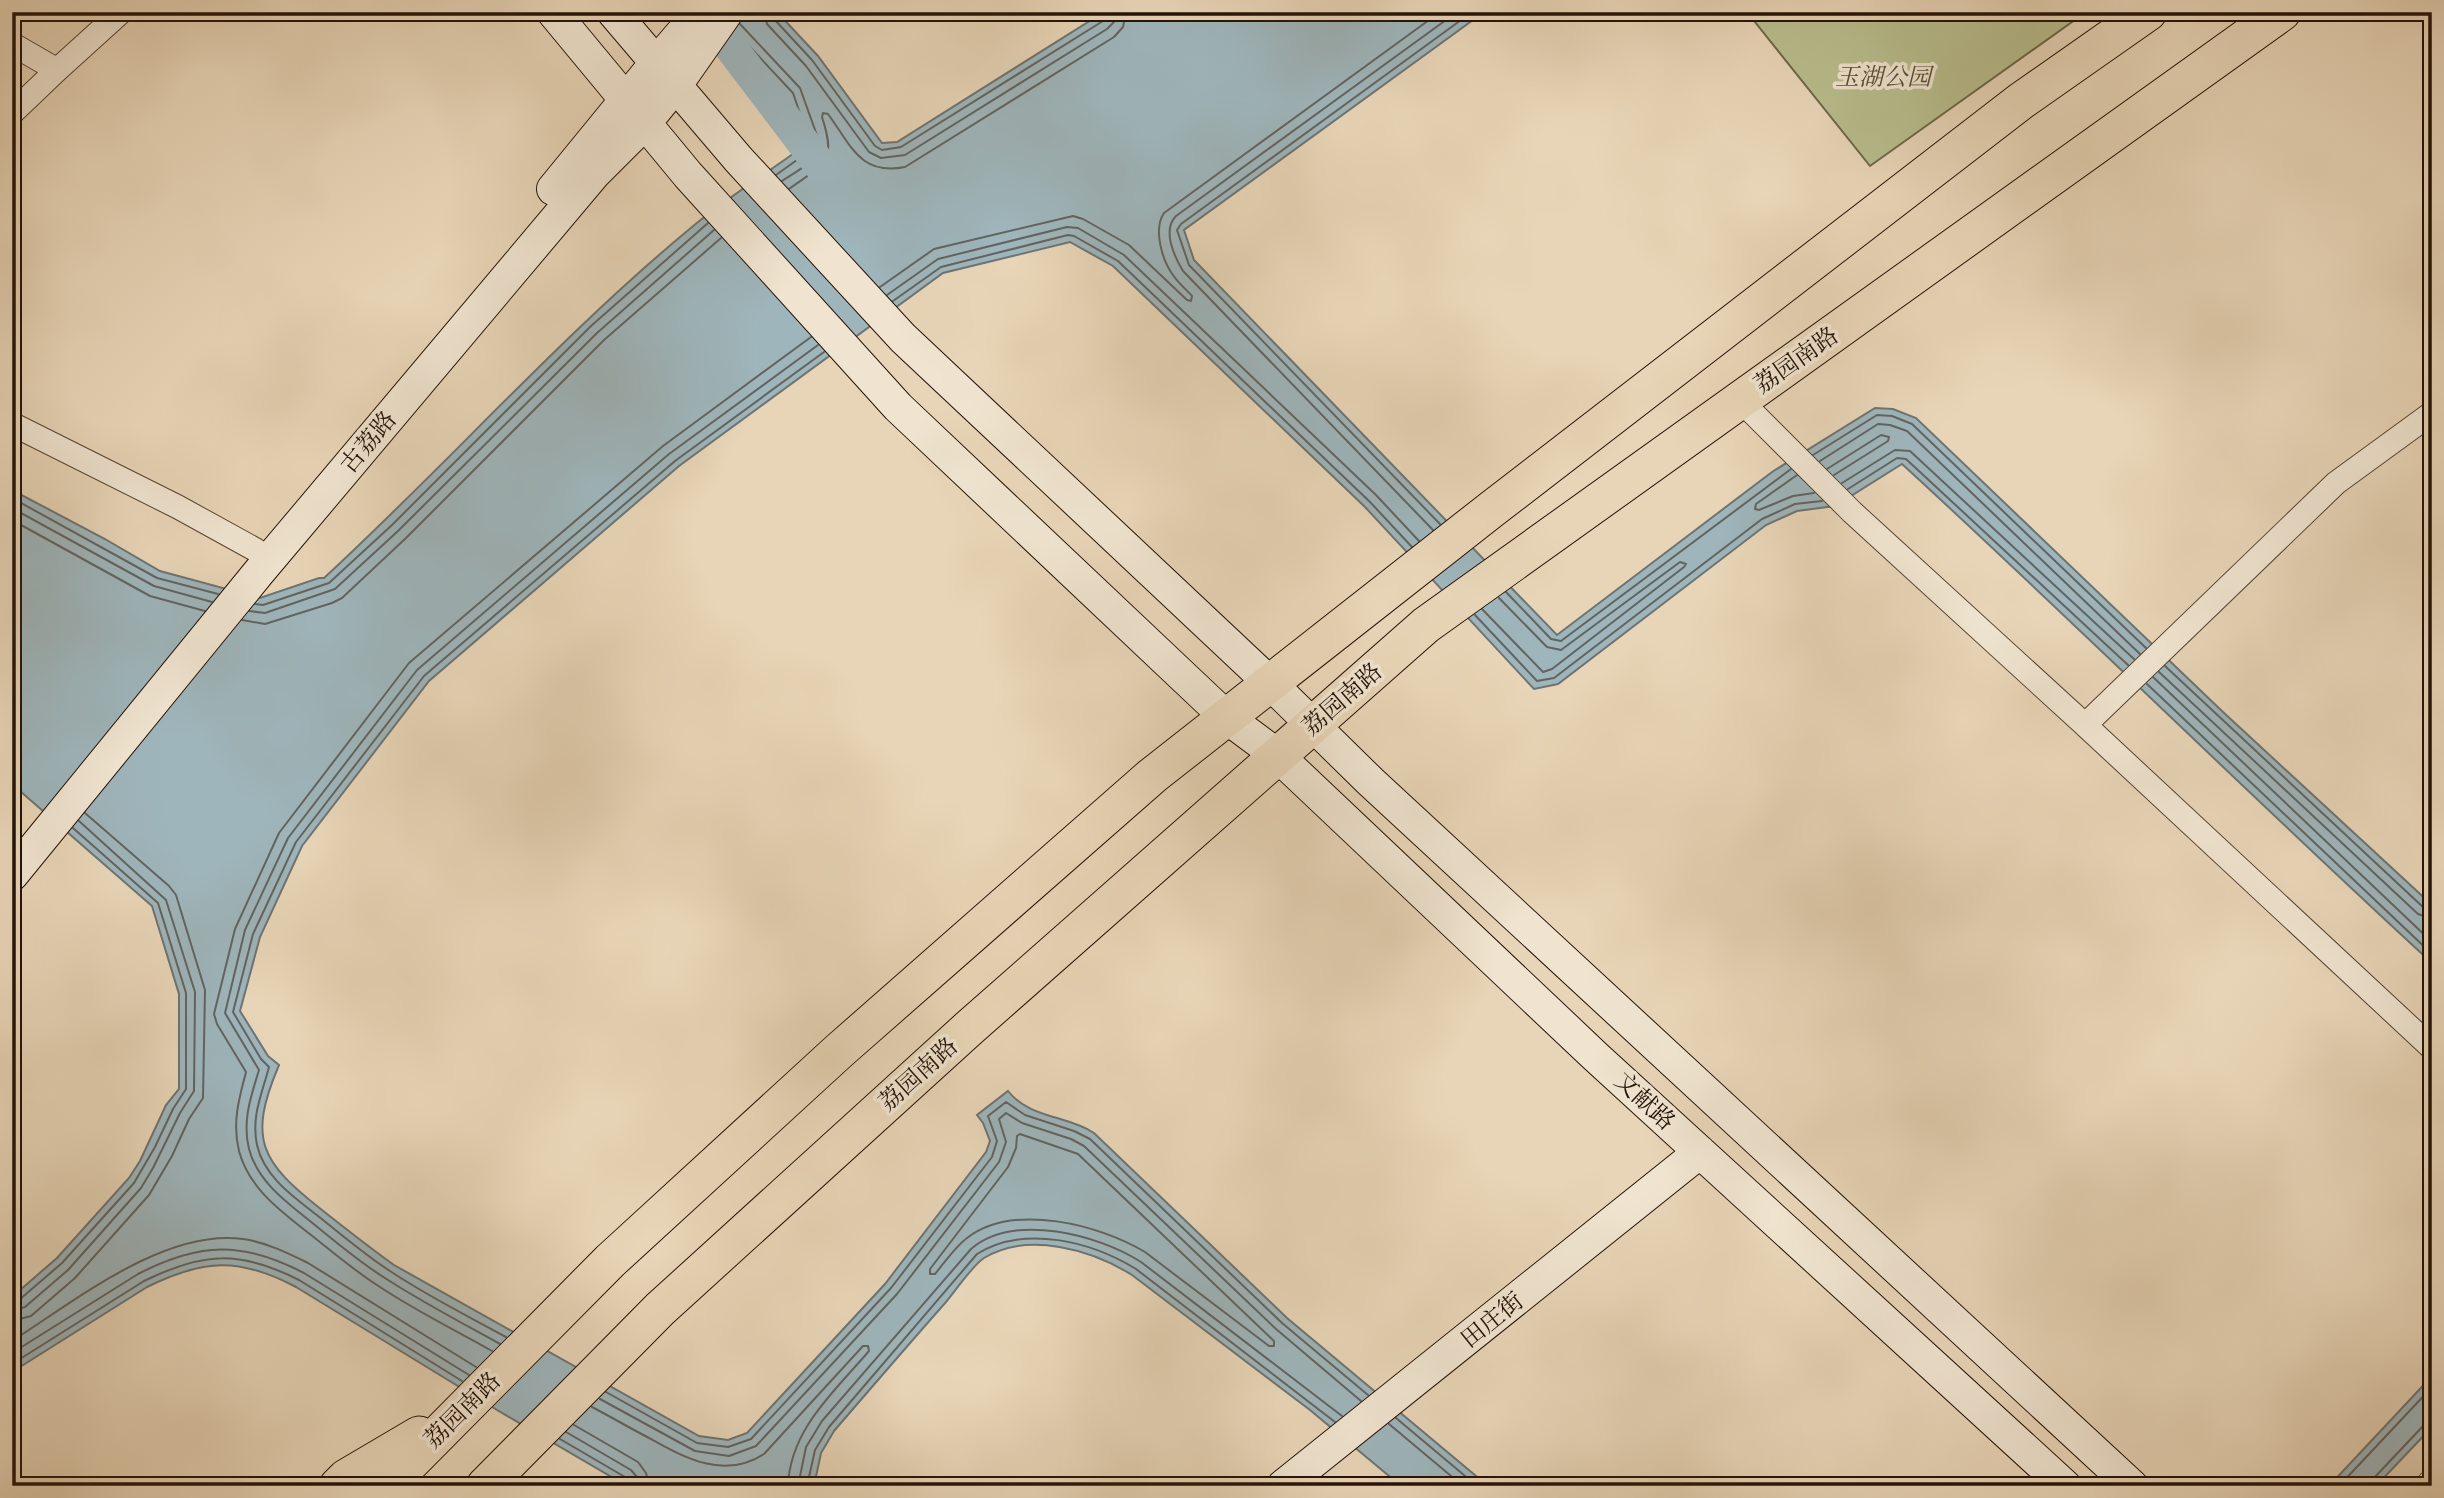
<svg xmlns="http://www.w3.org/2000/svg" width="2444" height="1498" viewBox="0 0 2444 1498" font-family="'Old Standard TT','Noto Serif SC',serif">
	<style>
		.green { fill: #b8bd8d; stroke: #6e684a; stroke-width: 2 }
		.water { fill: #9eb5bb; stroke: #6d7473; stroke-width: 2 }
		.lines { fill: none; stroke-linecap: round; stroke-linejoin: round }
		.shore { stroke: #616461; stroke-width: 2 }
		.river { stroke: #9eb5bb; stroke-width: 33 }
		.street-casing { stroke: #554333; stroke-width: 25 }
		.secondary-casing { stroke: #241207; stroke-width: 34 }
		.primary-casing { stroke: #241207; stroke-width: 39 }
		.street { stroke: #f0e4d0; stroke-width: 23 }
		.secondary { stroke: #f0e4d0; stroke-width: 32 }
		.primary { stroke: #e8d5b7; stroke-width: 37 }
		.labels { text-anchor: middle; stroke-width: 7; stroke-linejoin: round; paint-order: stroke }
		.park-label { font-size: 24px; font-style: italic; fill: #584e36; stroke: #f0e4d0 }
		.street-label { font-size: 24px; fill: #241207; stroke: #f0e4d0 }
	</style>
	<rect width="100%" height="100%" fill="#e8d5b7"/>
	<filter id="stains"><feTurbulence type="fractalNoise" baseFrequency=".00286" numOctaves="4"/><feColorMatrix values="0 0 0 0 .2 0 0 0 0 .09 0 0 0 0 .02 0 0 0 .5 -.17"/></filter>
	<radialGradient id="worn" r=".72"><stop offset=".6" stop-color="#630" stop-opacity="0"/><stop offset="1" stop-color="#630" stop-opacity=".3"/></radialGradient>
	<!-- green -->
	<path class="green" d="M 1747,12 L 2086,12 L 1870,166 Z"/>
	<!-- water -->
	<path class="water" d="M 708,12 L 777,12 L 818,56 L 882,143 L 897,142 L 1104,12 L 1484,12 L 1184,230 L 1194,260 L 1557,635 L 1772,472 L 1875,408 L 1893,409 L 1916,418 L 2223,712 L 2432,905 L 2432,963 C 2253,799 2081,628 1902,464 L 1835,506 L 1797,511 L 1766,525 L 1558,684 L 1534,689 L 1365,507 L 1113,266 L 1070,242 L 943,273 L 679,466 L 429,681 L 302,846 L 260,937 L 240,1011 L 268,1056 L 279,1065 C 247,1140 261,1162 322,1210 C 346,1229 370,1248 394,1265 L 699,1436 L 728,1440 L 747,1433 L 885,1284 L 986,1152 L 990,1141 L 983,1123 L 977,1115 L 1008,1091 C 1030,1119 1067,1115 1094,1133 L 1287,1318 L 1488,1486 L 1401,1486 L 1310,1410 L 1132,1275 C 1092,1250 1028,1231 984,1258 C 972,1266 956,1290 946,1302 C 908,1345 871,1388 834,1431 L 821,1453 L 814,1486 L 627,1486 L 497,1410 L 296,1287 C 239,1257 204,1259 147,1287 L 12,1372 L 12,1297 L 57,1258 L 129,1178 L 140,1161 L 166,1105 L 179,1089 L 179,994 L 152,906 L 12,784 L 12,490 L 105,539 L 160,571 L 260,598 L 319,578 L 324,578 C 449,463 561,335 692,227 C 727,198 767,173 804,146 L 787,97 Z
		M 2432,1376 L 2432,1427 L 2376,1486 L 2329,1486 Z"/>
	<g class="lines">
		<!-- shore -->
		<path class="shore" d="M 764,12 L 767,24 L 806,66 L 869,152 L 881,158 L 905,155 L 1107,29 L 1114,22 L 1116,12
			M 772,12 L 774,19 L 812,60 L 875,146 L 882,150 L 901,147 L 1103,21 L 1107,12
			M 740,24 L 800,88 L 819,141 C 821,161 796,171 782,181
			M 735,31 L 793,93 L 810,143 L 808,152 L 776,175
			M 789,189 C 825,163 837,163 822,117 L 823,113 L 828,114 C 851,145 860,176 905,167 L 1114,37 L 1123,27 L 1126,12
			M 880,287 L 934,249 L 1073,216 L 1083,219 L 1129,245 L 1187,300 L 1191,301 L 1192,296 C 1186,289 1178,283 1173,275 C 1162,260 1153,229 1164,213 L 1440,12
			M 887,295 L 938,259 L 1067,227 L 1078,228 L 1124,255 L 1376,495 L 1419,541
			M 893,301 L 941,267 L 1068,235 L 1074,236 L 1118,261 L 1370,502 L 1412,547
			M 1813,455 L 1877,415 L 1892,416 L 1912,424 L 2146,648
			M 1820,461 L 1878,424 L 1890,425 L 1907,431 L 2140,654
			M 1827,469 L 1881,435 L 1889,437 L 1888,441 L 1834,475
			M 1797,475 L 1756,504 L 1755,509 L 1759,510 L 1793,496 L 1814,493
			M 1842,483 L 1895,450 L 1910,451 L 2134,659
			M 1848,489 L 1897,458 L 1906,459 L 2128,665
			M 12,498 L 157,578 L 218,594
			M 12,508 L 154,586 L 212,602
			M 12,520 L 150,596 L 205,611
			M 1440,524 L 1189,265 L 1177,230 L 1181,224 L 1472,12
			M 1433,530 L 1183,271 C 1174,256 1162,230 1176,216 L 1457,12
			M 1506,592 L 1551,639 L 1561,641 L 1791,469
			M 255,604 L 263,605 L 329,583 L 392,525 L 591,326 L 708,223
			M 1482,609 L 1543,672 L 1552,669 L 1684,567 L 1686,564 L 1680,562 L 1561,650 L 1547,647 L 1499,598
			M 249,611 L 265,613 L 335,589 L 398,531 L 597,333 L 714,230
			M 1475,615 L 1537,681 L 1554,678 L 1762,519 L 1795,504 L 1822,501
			M 242,620 L 265,624 L 332,603 L 342,598 L 406,538 L 604,340 L 721,238
			M 2165,666 L 2424,908 L 2432,910
			M 2159,672 L 2418,914 L 2432,919
			M 2153,677 L 2432,942
			M 2147,684 L 2432,954
			M 1020,1134 L 1078,1154 L 1274,1341 L 1274,1346 L 1269,1346 L 1145,1252 C 1100,1225 1014,1202 967,1238 C 955,1247 945,1262 935,1274 L 930,1274 L 930,1269 L 1008,1167 L 1016,1148 L 1017,1136 Z
			M 12,1302 L 19,1300 L 62,1263 L 134,1183 L 155,1147 L 173,1109 L 186,1089 L 186,993 L 158,903 L 73,828
			M 12,1311 L 25,1307 L 68,1270 L 141,1188 L 153,1168 L 180,1113 L 194,1091 L 195,992 L 166,900 L 79,821
			M 12,1321 L 31,1316 L 75,1278 L 149,1195 L 172,1156 L 189,1119 L 203,1098 L 205,990 L 176,895 L 169,886 L 85,813
			M 506,1337 C 468,1316 427,1296 390,1271 C 365,1255 342,1235 318,1216 C 294,1197 264,1177 257,1145 C 251,1116 262,1094 269,1067 L 261,1059 L 233,1012 L 253,934 L 296,842 L 424,676 L 675,461 L 824,352
			M 12,1341 C 75,1301 165,1228 243,1239 C 265,1242 288,1253 308,1263 L 476,1367
			M 500,1344 C 462,1323 424,1303 388,1280 C 362,1264 338,1244 315,1225 C 289,1204 258,1183 249,1149 C 242,1121 251,1096 259,1070 L 225,1013 L 245,930 L 288,838 L 417,670 L 669,454 L 818,345
			M 492,1351 C 455,1330 416,1311 380,1287 C 356,1272 334,1253 311,1235 C 282,1212 249,1189 239,1151 C 232,1123 239,1098 246,1072 L 217,1024 L 214,1014 L 235,929 L 279,833 L 409,663 L 663,446 L 811,337
			M 12,1353 L 138,1274 C 200,1242 242,1241 304,1273 L 469,1375
			M 12,1364 L 144,1281 C 203,1252 240,1250 299,1280 L 462,1381
			M 606,1392 L 697,1443 L 728,1447 L 751,1439 L 891,1288 L 992,1157 L 997,1141 L 988,1116 L 1006,1102 L 1025,1115 L 1074,1131 L 1090,1139 L 1282,1323 L 1368,1395
			M 600,1399 L 695,1451 L 729,1456 L 756,1446 L 897,1294 L 999,1162 L 1006,1142 L 999,1119 L 1006,1113 L 1022,1123 L 1071,1139 L 1084,1146 L 1276,1329 L 1361,1401
			M 592,1407 C 611,1417 630,1428 649,1438 C 685,1458 724,1480 764,1454 L 863,1346 L 868,1346 L 869,1351 C 835,1391 790,1429 788,1486
			M 1396,1418 L 1477,1486
			M 1389,1424 L 1463,1486
			M 574,1425 L 638,1462 L 646,1473 L 649,1486
			M 566,1432 L 631,1470 L 637,1477 L 638,1486
			M 560,1439 L 625,1477 L 629,1486
			M 798,1486 L 806,1447 L 822,1421 L 971,1249 C 1014,1212 1099,1235 1141,1262 L 1342,1416
			M 807,1486 L 815,1450 L 829,1427 L 977,1254 C 1025,1224 1092,1242 1136,1269 L 1335,1422
			M 2339,1486 L 2432,1387
			M 2372,1486 L 2374,1478 L 2424,1425 L 2432,1423"/>
		<!-- river -->
		<path class="river" d="M 704,12 L 830,178"/>
		<defs>
			<path id="street" d="M 12,44 L 57,70 L 121,12
				M 12,113 L 57,70
				M 1740,400 L 1852,512 L 2085,725 L 2336,483 L 2432,413
				M 12,424 L 178,507 L 256,550
				M 2085,725 L 2432,1048
				M 2426,1486 L 2432,1480"/>
			<path id="secondary" d="M 553,12 L 688,175 L 898,407 L 1226,717 L 1277,755 L 1595,1056 L 2065,1486
				M 613,12 L 739,160 L 903,338 L 1270,683 L 1371,782 L 2132,1486
				M 553,189 L 656,63 L 700,12
				M 12,875 L 259,572 L 594,174 L 645,123 L 676,85 L 727,12
				M 1283,1486 L 1700,1152"/>
			<path id="primary" d="M 338,1486 L 346,1478 L 419,1435
				M 387,1486 L 610,1261 L 839,1051 L 1152,776 L 1492,509 L 2021,101 L 2148,12
				M 485,1486 L 660,1309 L 968,1029 L 1426,625 L 2282,12"/>
		</defs>
		<!-- street casing -->
		<use href="#street" class="street-casing"/>
		<!-- secondary casing -->
		<use href="#secondary" class="secondary-casing"/>
		<!-- primary casing -->
		<use href="#primary" class="primary-casing"/>
		<!-- street -->
		<use href="#street" class="street"/>
		<!-- secondary -->
		<use href="#secondary" class="secondary"/>
		<!-- primary -->
		<use href="#primary" class="primary"/>
	</g>
	<g class="labels">
		<!-- park labels -->
		<g class="park-label">
			<text x="1883" y="85">玉湖公园</text>
		</g>
		<!-- street labels -->
		<g class="street-label">
			<text transform="translate(1796 360) rotate(-35)" y="8">荔园南路</text>
			<text transform="translate(368 442) rotate(-50)" y="8">古荔路</text>
			<text transform="translate(1342 699) rotate(-41)" y="8">荔园南路</text>
			<text transform="translate(918 1074) rotate(-42)" y="8">荔园南路</text>
			<text transform="translate(1645 1101) rotate(43)" y="8">文献路</text>
			<text transform="translate(1492 1320) rotate(-39)" y="8">田庄街</text>
			<text transform="translate(462 1410) rotate(-45)" y="8">荔园南路</text>
		</g>
	</g>
	<!-- margin -->
	<rect width="2444" height="1498" fill="none" stroke="#e8d5b7" stroke-width="42"/>
	<rect x="14" y="14" width="2416" height="1470" fill="none" stroke="#241207" stroke-width="3.5"/>
	<rect x="21" y="21" width="2402" height="1456" fill="none" stroke="#241207" stroke-width="2"/>
	<rect width="100%" height="100%" filter="url(#stains)"/>
	<rect width="100%" height="100%" fill="url(#worn)"/>
</svg>
